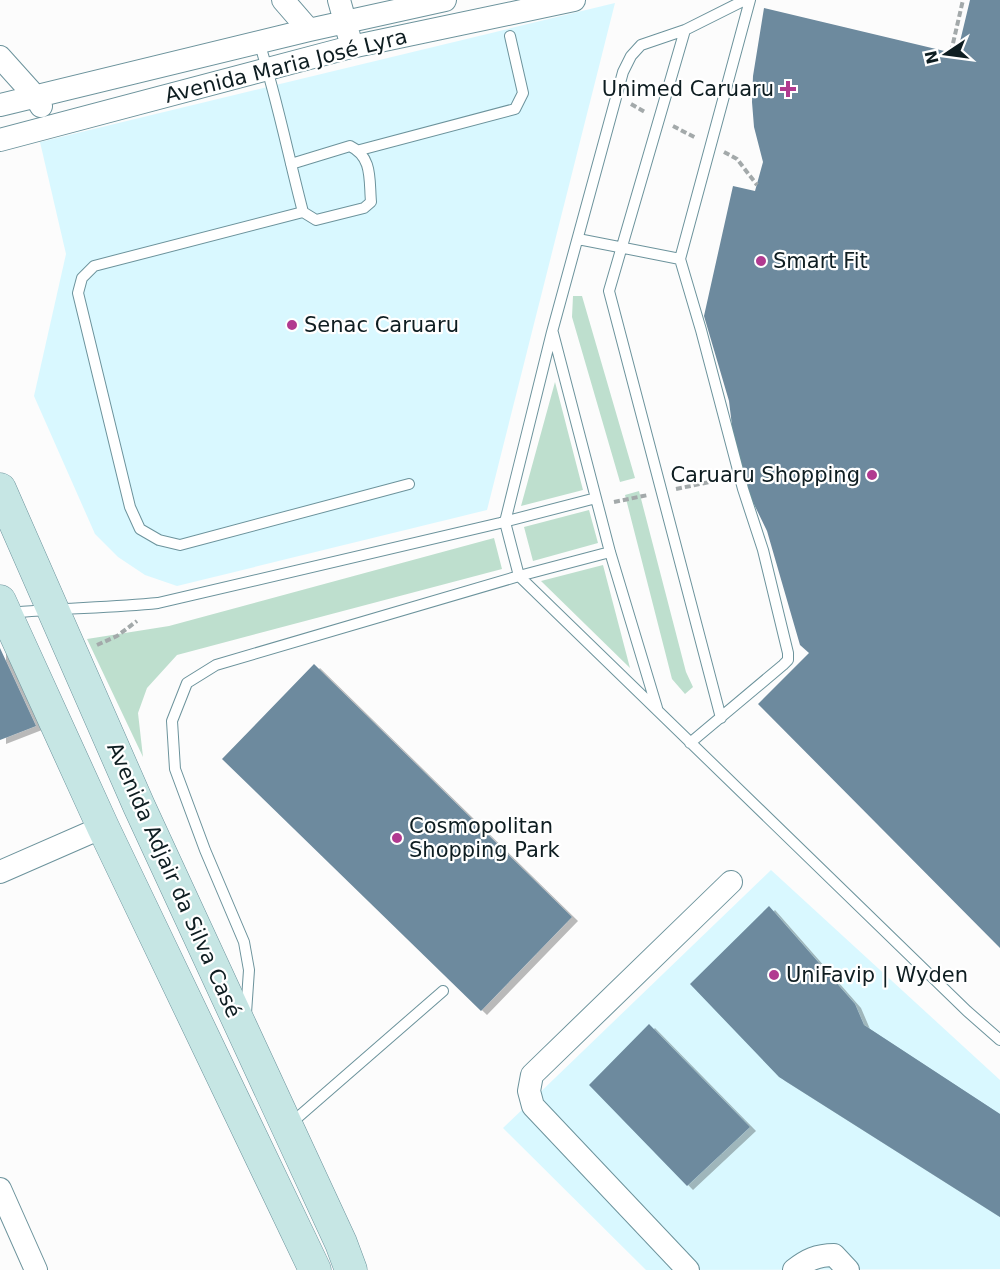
<svg xmlns="http://www.w3.org/2000/svg" width="1000" height="1270" viewBox="0 0 1000 1270" font-family="'DejaVu Sans',sans-serif">
	<style>
		.built { fill: #d9f8ff }
		.green { fill: #bedfce }
		.building { fill: #6d8a9e; filter: url(#shadow) }
		.lines { fill: none; stroke-linecap: round; stroke-linejoin: round }
		.service-casing { stroke: #6c939c; stroke-width: 12 }
		.minor-casing { stroke: #6c939c; stroke-width: 24 }
		.secondary-casing { stroke: #6c939c; stroke-width: 33 }
		.path { stroke: #a3a9aa; stroke-width: 4; stroke-dasharray: 6 3; stroke-linecap: butt }
		.service { stroke: #fff; stroke-width: 10 }
		.minor { stroke: #fff; stroke-width: 22 }
		.secondary { stroke: #c6e6e4; stroke-width: 32 }
		.poi-dot { fill: #b13a90; stroke: #fff; stroke-width: 2 }
		.labels { text-anchor: middle; stroke-width: 4.5; stroke-linejoin: round; paint-order: stroke }
		.street-label { font-size: 21px; fill: #0e1d21; stroke: #fff }
		.poi-label { font-size: 21px; fill: #0e1d21; stroke: #fff; text-anchor: start }
	</style>
	<defs>
		<filter id="shadow"><feDropShadow dx="6" dy="4" stdDeviation="0" flood-color="#0004"/></filter>
	</defs>
	<rect width="100%" height="100%" fill="#fcfcfc"/>
	<!-- built -->
	<path class="built" d="M 615,3 L 487,510 L 177,586 L 145,575 L 118,557 L 95,534 L 34,396 L 66,254 L 40,142 Z
		M 771,870 L 1000,1080 L 1000,1269 L 646,1270 L 503,1128 Z"/>
	<!-- green -->
	<path class="green" d="M 573,296 L 582,296 L 635,478 L 620,482 L 572,317 Z
		M 555,382 L 583,490 L 521,506 Z
		M 639,491 L 686,672 L 693,687 L 685,694 L 672,679 L 625,495 Z
		M 589,510 L 598,543 L 533,561 L 524,527 Z
		M 494,538 L 502,569 L 177,655 L 147,688 L 138,713 L 143,757 L 87,639 L 169,626 Z
		M 603,565 L 630,668 L 541,581 Z"/>
	<!-- building -->
	<path class="building" d="M 970,0 L 1000,0 L 1000,948 L 758,704 L 809,653 L 800,645 L 767,531 L 750,496 L 733,434 L 729,401 L 704,316 L 733,186 L 755,191 L 763,162 L 754,127 L 752,102 L 753,76 L 764,8 L 957,54 Z
		M 0,648 L 36,726 L 0,740 Z
		M 314,664 L 572,917 L 481,1011 L 222,759 Z
		M 769,906 L 855,1004 L 864,1025 L 1000,1114 L 1000,1217 L 779,1077 L 690,984 Z
		M 649,1024 L 750,1127 L 687,1186 L 589,1085 Z"/>
	<g class="lines">
		<defs>
			<path id="service" d="M 745,0 L 685,30 L 641,45 L 631,56 L 623,72 L 552,332 L 505,522 L 519,576 L 967,1011 L 1000,1040
				M 685,30 L 609,291 L 721,718
				M 259,42 C 277,98 288,155 303,212 L 316,220 L 364,208 L 371,202 C 369,180 373,157 350,146 L 291,164
				M 360,150 L 515,109 L 523,93 L 510,36
				M 303,212 L 94,266 L 82,278 L 78,293 L 130,507 L 140,529 L 159,540 L 180,545 L 409,484
				M 578,239 L 680,259
				M 553,333 L 610,552 L 657,708
				M 9,613 C 59,608 108,608 158,603 L 500,523 L 596,498
				M 690,743 L 783,665 L 788,660 L 788,653 L 763,550 L 743,489 L 701,330 L 680,259 L 750,0
				M 246,1013 L 249,970 L 244,942 L 205,850 L 175,769 L 172,721 L 187,683 L 216,665 L 519,576 L 610,552
				M 289,1125 L 443,991"/>
			<path id="minor" d="M 283,0 L 309,30
				M 339,0 L 349,36
				M 0,57 L 35,96 L 41,106
				M 0,105 L 309,30 L 445,0
				M 0,140 L 351,47 L 574,0
				M 0,872 L 103,827
				M 0,1189 L 36,1270
				M 688,1270 L 533,1106 L 529,1091 L 532,1075 L 731,882
				M 794,1270 C 807,1260 817,1255 834,1255 L 848,1270"/>
			<path id="secondary" d="M 0,489 L 139,806 L 341,1243 L 351,1270
				M 0,601 L 103,827 L 315,1270"/>
		</defs>
		<!-- service casing -->
		<use href="#service" class="service-casing"/>
		<!-- minor casing -->
		<use href="#minor" class="minor-casing"/>
		<!-- secondary casing -->
		<use href="#secondary" class="secondary-casing"/>
		<!-- path -->
		<path class="path" d="M 951,52 L 963,0
			M 631,104 L 645,112
			M 673,126 L 696,138
			M 724,152 L 737,159 L 757,185
			M 778,478 L 786,476
			M 676,489 L 724,479
			M 614,502 L 648,495
			M 97,645 L 117,636 L 137,621"/>
		<!-- service -->
		<use href="#service" class="service"/>
		<!-- minor -->
		<use href="#minor" class="minor"/>
		<!-- secondary -->
		<use href="#secondary" class="secondary"/>
	</g>
	<!-- markers -->
	<g class="poi-dot">
		<path d="M785 80h6v6h6v6h-6v6h-6v-6h-6v-6h6z"/>
		<circle cx="761" cy="261" r="6"/>
		<circle cx="292" cy="325" r="6"/>
		<circle cx="872" cy="475" r="6"/>
		<circle cx="397" cy="838" r="6"/>
		<circle cx="774" cy="975" r="6"/>
	</g>
	<g class="labels">
		<!-- street labels -->
		<g class="street-label">
			<text transform="translate(286 66) rotate(-14)" y="7">Avenida Maria José Lyra</text>
			<text transform="translate(174 880) rotate(66)" y="7">Avenida Adjair da Silva Casé</text>
		</g>
		<!-- poi labels -->
		<g class="poi-label">
			<text x="774" y="96" text-anchor="end">Unimed Caruaru</text>
			<text x="773" y="268">Smart Fit</text>
			<text x="304" y="332">Senac Caruaru</text>
			<text x="860" y="482" text-anchor="end">Caruaru Shopping</text>
			<text x="409" y="833">Cosmopolitan<tspan x="409" dy="24">Shopping Park</tspan></text>
			<text x="786" y="982">UniFavip | Wyden</text>
		</g>
	</g>
	<!-- north arrow -->
	<g transform="translate(946 54) rotate(257)" stroke="#ffffff" stroke-width="4.5" paint-order="stroke">
	<path d="M0-4.5L10 22L0 15L-10 22Z" fill="#0e1d21"/>
	<text y="-9" font-size="16" font-weight="bold" text-anchor="middle" fill="#0e1d21">N</text>
	</g>
</svg>
